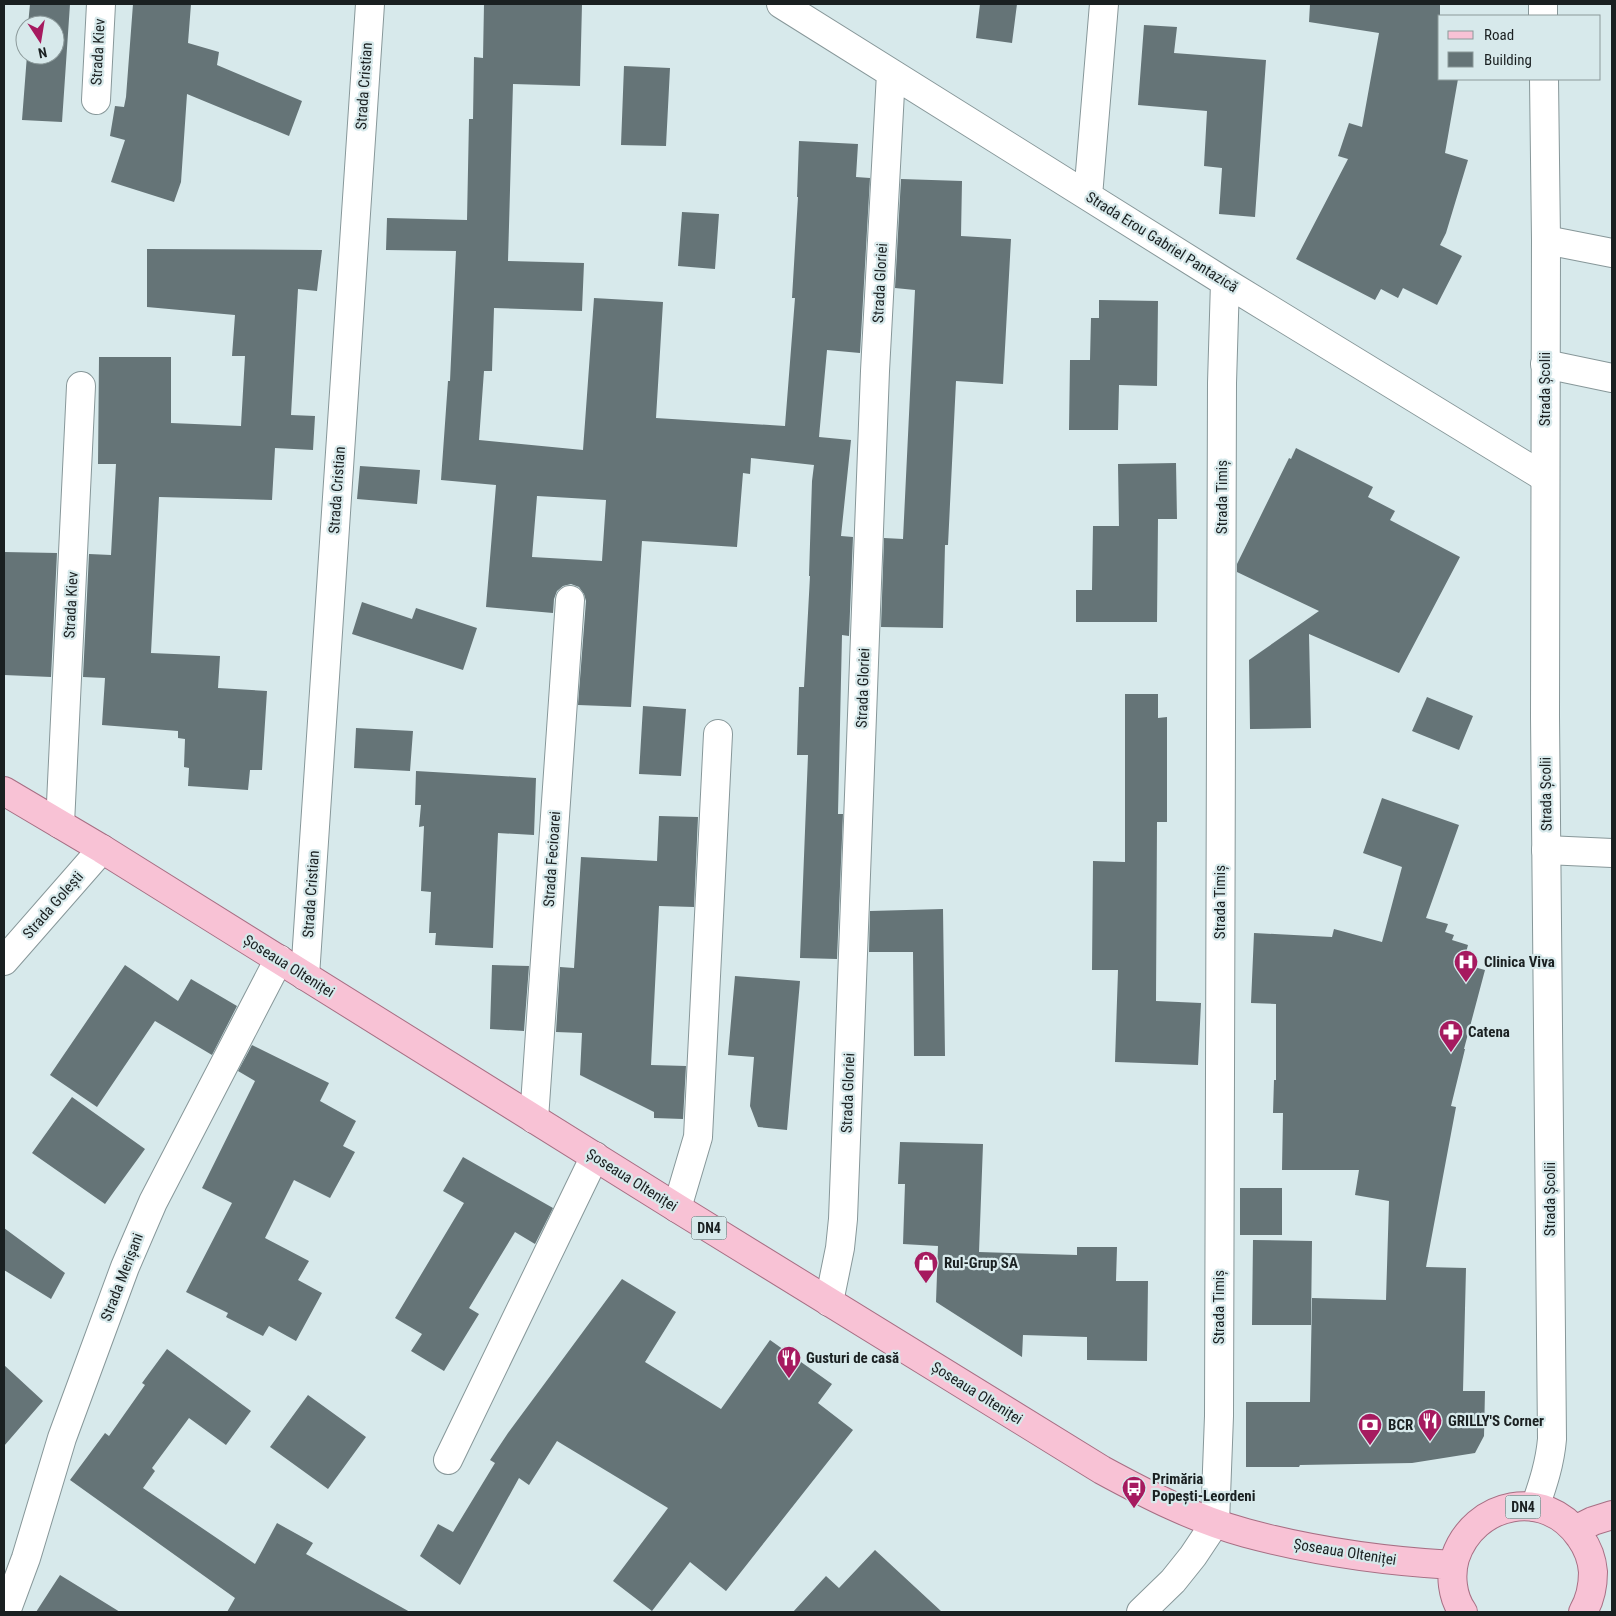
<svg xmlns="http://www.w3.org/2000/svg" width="1616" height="1616" viewBox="0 0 1616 1616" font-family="'Roboto Condensed',sans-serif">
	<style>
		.building { fill: #657477; fill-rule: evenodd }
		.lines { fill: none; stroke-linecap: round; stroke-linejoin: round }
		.street-casing { stroke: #879799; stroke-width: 30 }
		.secondary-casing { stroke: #879799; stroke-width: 30 }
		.primary-casing { stroke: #a76f84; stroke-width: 30 }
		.street { stroke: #fff; stroke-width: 28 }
		.secondary { stroke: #fff; stroke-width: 28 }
		.primary { stroke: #f8c2d5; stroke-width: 28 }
		.labels { text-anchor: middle; stroke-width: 4.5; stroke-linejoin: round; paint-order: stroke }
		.shield { fill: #d7e9eb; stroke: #535c5e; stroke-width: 1 }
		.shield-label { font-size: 14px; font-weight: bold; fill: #1a2021 }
		.street-label { font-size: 15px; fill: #1a2021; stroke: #d7e9eb }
		.poi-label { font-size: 15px; font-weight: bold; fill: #1a2021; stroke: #d7e9eb; text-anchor: start }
	</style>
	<rect width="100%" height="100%" fill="#d7e9eb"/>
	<!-- building -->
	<path class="building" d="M 30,4 L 70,4 L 62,122 L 22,120 L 27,55 L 55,55 L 55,25 L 28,25 Z
		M 133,4 L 191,4 L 188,43 L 219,52 L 217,65 L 302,101 L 289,136 L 187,94 L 181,182 L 174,202 L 111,182 L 125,140 L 110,136 L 115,106 L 124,107 L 126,97 Z
		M 484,4 L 582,4 L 580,86 L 513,84 L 508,261 L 584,263 L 582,311 L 494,308 L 492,371 L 484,371 L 479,440 L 583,450 L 594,298 L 663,302 L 656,418 L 785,426 L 795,298 L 792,298 L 798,197 L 797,197 L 799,141 L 858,144 L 856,177 L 870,178 L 860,353 L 827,350 L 819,437 L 851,440 L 841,536 L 853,537 L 849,636 L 842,635 L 838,814 L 843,814 L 837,959 L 800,958 L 808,755 L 797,755 L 799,687 L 804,687 L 810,576 L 809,576 L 812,481 L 814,465 L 751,458 L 750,474 L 743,473 L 737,547 L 642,541 L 631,707 L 578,705 L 586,601 L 584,594 L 579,587 L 571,584 L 563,586 L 557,591 L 554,599 L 553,613 L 486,607 L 496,485 L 441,480 L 448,381 L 450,381 L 456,251 L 386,250 L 387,218 L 467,220 L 469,119 L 473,119 L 474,57 L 483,58 ZM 537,496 L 606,500 L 602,561 L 532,557 Z
		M 980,4 L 1017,4 L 1012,43 L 976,38 Z
		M 1310,4 L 1440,4 L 1440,79 L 1458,79 L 1445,153 L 1468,160 L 1446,233 L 1440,245 L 1462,256 L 1437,305 L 1403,288 L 1398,298 L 1381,289 L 1375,300 L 1296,259 L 1348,159 L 1338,156 L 1349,123 L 1362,127 L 1379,33 L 1309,22 Z
		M 1144,25 L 1177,27 L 1174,53 L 1266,60 L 1255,217 L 1219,214 L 1222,168 L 1204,166 L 1207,111 L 1138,105 Z
		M 624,66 L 670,68 L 666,146 L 621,145 Z
		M 901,179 L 962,181 L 961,236 L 1011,239 L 1003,384 L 956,381 L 948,545 L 945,545 L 943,628 L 881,627 L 884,538 L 903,539 L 915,290 L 895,288 Z
		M 682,212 L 719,214 L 715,269 L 678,266 Z
		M 147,249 L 322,250 L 317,291 L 298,289 L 291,415 L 315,416 L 313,450 L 275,448 L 272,500 L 159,497 L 151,653 L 220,656 L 218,688 L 267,691 L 262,770 L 250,770 L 248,790 L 188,786 L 189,768 L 184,767 L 185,739 L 178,738 L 178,731 L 102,725 L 105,678 L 83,677 L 89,554 L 111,555 L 116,464 L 98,464 L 99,357 L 171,357 L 171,423 L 241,426 L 245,356 L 232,356 L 235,315 L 147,307 Z
		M 1099,300 L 1158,301 L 1157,386 L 1119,385 L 1118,430 L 1069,430 L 1070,360 L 1090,360 L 1091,318 L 1099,318 Z
		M 1296,448 L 1373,487 L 1368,497 L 1395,511 L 1390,520 L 1460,557 L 1399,673 L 1309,634 L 1311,728 L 1250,729 L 1249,660 L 1319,611 L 1237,572 L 1237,564 L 1289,458 L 1291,459 Z
		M 1176,463 L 1177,519 L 1158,519 L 1157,622 L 1076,622 L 1076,590 L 1092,590 L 1093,526 L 1119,526 L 1118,464 Z
		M 360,466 L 420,470 L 417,504 L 357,499 Z
		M 4,552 L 57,553 L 51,677 L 4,675 Z
		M 362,602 L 412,619 L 416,608 L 477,628 L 463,670 L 352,634 Z
		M 1125,694 L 1158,694 L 1158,718 L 1167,717 L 1167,822 L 1157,822 L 1156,1001 L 1201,1003 L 1198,1065 L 1115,1062 L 1118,970 L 1092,970 L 1093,861 L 1125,862 Z
		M 1427,697 L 1473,716 L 1459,750 L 1412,731 Z
		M 643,706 L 686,709 L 681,776 L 639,774 Z
		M 356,728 L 413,731 L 410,771 L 354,768 Z
		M 416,771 L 536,778 L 534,835 L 498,833 L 493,948 L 435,945 L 436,933 L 429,933 L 431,892 L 421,891 L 424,826 L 419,827 L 421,805 L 415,805 Z
		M 1382,798 L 1459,825 L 1426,918 L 1448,924 L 1445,932 L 1454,935 L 1452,940 L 1468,945 L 1463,964 L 1485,970 L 1464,1049 L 1465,1049 L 1451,1106 L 1456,1107 L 1426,1267 L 1466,1268 L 1463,1391 L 1485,1391 L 1484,1436 L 1475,1453 L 1412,1463 L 1300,1465 L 1299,1467 L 1246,1467 L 1246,1402 L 1310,1402 L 1312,1298 L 1386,1300 L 1389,1201 L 1355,1195 L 1359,1170 L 1282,1170 L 1283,1113 L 1273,1113 L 1274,1080 L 1276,1080 L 1276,1004 L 1251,1003 L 1254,933 L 1332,937 L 1334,929 L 1382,942 L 1402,867 L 1363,853 Z
		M 659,816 L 698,817 L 694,907 L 659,906 L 651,1065 L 686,1066 L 683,1119 L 654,1118 L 654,1112 L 580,1075 L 582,1033 L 556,1032 L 560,967 L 574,968 L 581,857 L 657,861 Z
		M 943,909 L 945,1056 L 914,1056 L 913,952 L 869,952 L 870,911 Z
		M 125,965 L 178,1001 L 191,979 L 237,1006 L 212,1055 L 155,1021 L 97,1107 L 50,1075 Z
		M 492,965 L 529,966 L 524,1031 L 490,1029 Z
		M 735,976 L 800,981 L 787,1130 L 758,1127 L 750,1106 L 754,1057 L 728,1055 Z
		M 252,1045 L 329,1083 L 320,1101 L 356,1121 L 343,1146 L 355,1152 L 330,1198 L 294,1180 L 265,1238 L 309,1261 L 298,1280 L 322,1293 L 296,1341 L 269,1326 L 263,1336 L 226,1317 L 228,1313 L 186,1292 L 232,1203 L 202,1188 L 255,1081 L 238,1071 Z
		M 72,1097 L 145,1149 L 105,1204 L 32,1153 Z
		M 900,1142 L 983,1144 L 979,1252 L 1077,1255 L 1077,1247 L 1117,1247 L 1116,1281 L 1148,1281 L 1147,1361 L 1087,1360 L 1087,1337 L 1023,1335 L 1022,1357 L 936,1302 L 938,1246 L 903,1244 L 905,1184 L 898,1184 Z
		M 463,1157 L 553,1208 L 535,1244 L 515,1232 L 469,1308 L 479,1314 L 444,1371 L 411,1351 L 422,1334 L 395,1318 L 464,1203 L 443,1191 Z
		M 1240,1188 L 1282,1188 L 1282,1235 L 1240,1235 Z
		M 4,1228 L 65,1273 L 51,1299 L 4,1270 Z
		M 1253,1240 L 1312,1241 L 1311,1325 L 1252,1325 Z
		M 622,1279 L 676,1312 L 645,1362 L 721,1409 L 770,1340 L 832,1384 L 818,1403 L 853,1430 L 726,1591 L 690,1562 L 652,1611 L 613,1581 L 668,1508 L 557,1441 L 529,1485 L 519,1478 L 460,1585 L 420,1556 L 438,1524 L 453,1532 L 495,1463 L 490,1460 L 508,1433 Z
		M 167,1349 L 251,1411 L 226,1445 L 189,1418 L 152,1468 L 155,1471 L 143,1488 L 255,1564 L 277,1523 L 313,1543 L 306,1554 L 410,1612 L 227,1612 L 235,1598 L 70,1480 L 105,1433 L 109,1436 L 145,1385 L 142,1383 Z
		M 4,1365 L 43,1401 L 4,1446 Z
		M 308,1395 L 366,1437 L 328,1489 L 270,1447 Z
		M 875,1550 L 942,1612 L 793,1612 L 826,1576 L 839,1588 Z
		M 60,1575 L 120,1612 L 36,1612 Z"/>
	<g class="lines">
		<defs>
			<path id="street" d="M 781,4 L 1225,282 L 1544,477
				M 96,100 L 101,4
				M 1088,196 L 1104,4
				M 1546,240 L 1612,253
				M 1545,364 L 1612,378
				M 60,824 L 81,386
				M 1546,850 L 1612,853
				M 4,961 L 102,849
				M 305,976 L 370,4
				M 534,1119 L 570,600
				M 677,1208 L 698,1137 L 718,734
				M 829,1302 L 840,1248 L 843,1219 L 875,371 L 891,73
				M 448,1460 L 595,1156
				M 6,1612 L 26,1558 L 62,1438 L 125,1267 L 153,1202 L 279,959
				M 1141,1612 L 1173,1581 L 1193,1556 L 1215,1523 L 1219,1416 L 1222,383 L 1225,282"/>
			<path id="secondary" d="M 1543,4 L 1543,16
				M 1535,1507 C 1543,1484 1550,1463 1552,1439 L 1545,717 L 1546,240 L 1544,79"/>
			<path id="primary" d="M 4,791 L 102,849 L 677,1208 L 1102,1470 C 1148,1495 1195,1519 1246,1533 C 1313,1551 1383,1561 1453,1565
				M 1575,1530 L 1593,1521 L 1612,1515
				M 1463,1612 C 1452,1597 1450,1575 1455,1558 C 1474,1501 1546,1487 1580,1537 C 1588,1548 1592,1559 1593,1572 C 1593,1587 1590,1600 1583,1612"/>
		</defs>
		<!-- street casing -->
		<use href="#street" class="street-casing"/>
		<!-- secondary casing -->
		<use href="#secondary" class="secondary-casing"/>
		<!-- primary casing -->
		<use href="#primary" class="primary-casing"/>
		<!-- street -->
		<use href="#street" class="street"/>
		<!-- secondary -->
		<use href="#secondary" class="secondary"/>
		<!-- primary -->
		<use href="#primary" class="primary"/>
	</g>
	<!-- icons -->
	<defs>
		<symbol id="hospital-pin" viewBox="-11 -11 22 30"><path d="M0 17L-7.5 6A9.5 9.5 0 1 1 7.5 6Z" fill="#a61a5f" stroke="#d7e9eb"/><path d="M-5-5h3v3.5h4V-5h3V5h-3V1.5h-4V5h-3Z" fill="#fff"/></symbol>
		<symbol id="pharmacy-pin" viewBox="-11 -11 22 30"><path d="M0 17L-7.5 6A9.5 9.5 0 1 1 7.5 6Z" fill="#a61a5f" stroke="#d7e9eb"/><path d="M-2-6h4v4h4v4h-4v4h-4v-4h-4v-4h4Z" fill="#fff"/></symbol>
		<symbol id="shop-pin" viewBox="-11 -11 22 30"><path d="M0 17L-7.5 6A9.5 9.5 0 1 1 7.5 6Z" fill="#a61a5f" stroke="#d7e9eb"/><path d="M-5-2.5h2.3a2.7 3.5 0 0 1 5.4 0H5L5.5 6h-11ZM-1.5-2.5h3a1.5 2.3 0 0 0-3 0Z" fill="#fff"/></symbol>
		<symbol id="restaurant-pin" viewBox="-11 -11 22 30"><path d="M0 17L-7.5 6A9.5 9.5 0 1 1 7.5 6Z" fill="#a61a5f" stroke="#d7e9eb"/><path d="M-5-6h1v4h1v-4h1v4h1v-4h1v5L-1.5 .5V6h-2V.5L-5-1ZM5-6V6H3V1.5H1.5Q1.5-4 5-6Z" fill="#fff"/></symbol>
		<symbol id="bank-pin" viewBox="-11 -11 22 30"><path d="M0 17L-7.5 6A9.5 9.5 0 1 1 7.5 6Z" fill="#a61a5f" stroke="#d7e9eb"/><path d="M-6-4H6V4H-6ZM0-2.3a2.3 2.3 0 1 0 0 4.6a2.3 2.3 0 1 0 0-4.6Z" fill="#fff"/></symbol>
		<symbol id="bus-pin" viewBox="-11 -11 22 30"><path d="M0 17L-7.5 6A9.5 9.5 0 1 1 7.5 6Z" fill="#a61a5f" stroke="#d7e9eb"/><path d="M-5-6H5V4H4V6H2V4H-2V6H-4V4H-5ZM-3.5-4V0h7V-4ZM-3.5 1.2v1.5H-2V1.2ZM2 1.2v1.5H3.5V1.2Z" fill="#fff"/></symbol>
	</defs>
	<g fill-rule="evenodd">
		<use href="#hospital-pin" x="1452" y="948" width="28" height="38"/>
		<use href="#pharmacy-pin" x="1437" y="1018" width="28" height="38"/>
		<use href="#shop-pin" x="912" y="1249" width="28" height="38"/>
		<use href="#restaurant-pin" x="775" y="1344" width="28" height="38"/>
		<use href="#restaurant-pin" x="1416" y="1407" width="28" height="38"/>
		<use href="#bank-pin" x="1356" y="1411" width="28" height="38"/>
		<use href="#bus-pin" x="1120" y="1474" width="28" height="38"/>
	</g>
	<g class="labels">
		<!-- shield labels -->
		<g class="shield">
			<rect x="691.5" y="1216.5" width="35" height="23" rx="4"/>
			<rect x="1505.5" y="1495.5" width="35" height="23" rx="4"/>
		</g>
		<g class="shield-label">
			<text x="709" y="1233">DN4</text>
			<text x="1523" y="1512">DN4</text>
		</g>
		<!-- street labels -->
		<g class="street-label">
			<text transform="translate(98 52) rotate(-87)" y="5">Strada Kiev</text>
			<text transform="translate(364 86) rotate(-86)" y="5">Strada Cristian</text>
			<text transform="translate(1162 242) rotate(32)" y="5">Strada Erou Gabriel Pantazică</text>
			<text transform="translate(880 283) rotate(-87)" y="5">Strada Gloriei</text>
			<text transform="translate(1545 389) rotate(-90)" y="5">Strada Școlii</text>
			<text transform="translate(337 490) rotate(-86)" y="5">Strada Cristian</text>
			<text transform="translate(1222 497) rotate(-90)" y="5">Strada Timiș</text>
			<text transform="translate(71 605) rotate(-87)" y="5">Strada Kiev</text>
			<text transform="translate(863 688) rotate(-88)" y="5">Strada Gloriei</text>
			<text transform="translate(1546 794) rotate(-91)" y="5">Strada Școlii</text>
			<text transform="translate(552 859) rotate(-86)" y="5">Strada Fecioarei</text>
			<text transform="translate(311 894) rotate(-86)" y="5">Strada Cristian</text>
			<text transform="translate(1220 902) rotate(-90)" y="5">Strada Timiș</text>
			<text transform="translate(53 905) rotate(-49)" y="5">Strada Golești</text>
			<text transform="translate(289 966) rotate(32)" y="5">Șoseaua Olteniței</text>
			<text transform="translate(848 1093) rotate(-88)" y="5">Strada Gloriei</text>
			<text transform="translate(632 1180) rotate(32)" y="5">Șoseaua Olteniței</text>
			<text transform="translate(1550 1199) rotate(-90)" y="5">Strada Școlii</text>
			<text transform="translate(122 1277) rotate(-69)" y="5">Strada Merișani</text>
			<text transform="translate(1219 1307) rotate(-90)" y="5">Strada Timiș</text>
			<text transform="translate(977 1393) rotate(32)" y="5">Șoseaua Olteniței</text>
			<text transform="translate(1345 1552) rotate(9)" y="5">Șoseaua Olteniței</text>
		</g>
		<!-- poi labels -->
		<g class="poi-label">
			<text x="1484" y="967">Clinica Viva</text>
			<text x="1468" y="1037">Catena</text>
			<text x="944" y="1268">Rul-Grup SA</text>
			<text x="806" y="1363">Gusturi de casă</text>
			<text x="1448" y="1426">GRILLY'S Corner</text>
			<text x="1388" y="1430">BCR</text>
			<text x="1152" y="1484">Primăria<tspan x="1152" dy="17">Popești-Leordeni</tspan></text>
		</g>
	</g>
	<!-- border -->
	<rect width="1616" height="1616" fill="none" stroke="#1a2021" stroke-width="10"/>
	<!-- legend -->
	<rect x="1438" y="15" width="162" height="65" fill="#d7e9eb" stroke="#8b999a"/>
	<rect x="1448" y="31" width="25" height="8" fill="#f8c2d5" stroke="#8b999a"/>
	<text x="1484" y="40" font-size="15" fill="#1a2021">Road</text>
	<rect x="1448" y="52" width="25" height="15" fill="#657477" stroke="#8b999a"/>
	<text x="1484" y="65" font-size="15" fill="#1a2021">Building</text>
	<!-- north arrow -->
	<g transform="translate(40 40) rotate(168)"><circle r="24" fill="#d7e9eb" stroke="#8b999a"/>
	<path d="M0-4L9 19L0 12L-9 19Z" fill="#a61a5f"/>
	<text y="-8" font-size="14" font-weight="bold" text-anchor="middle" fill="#1a2021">N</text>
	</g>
</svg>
